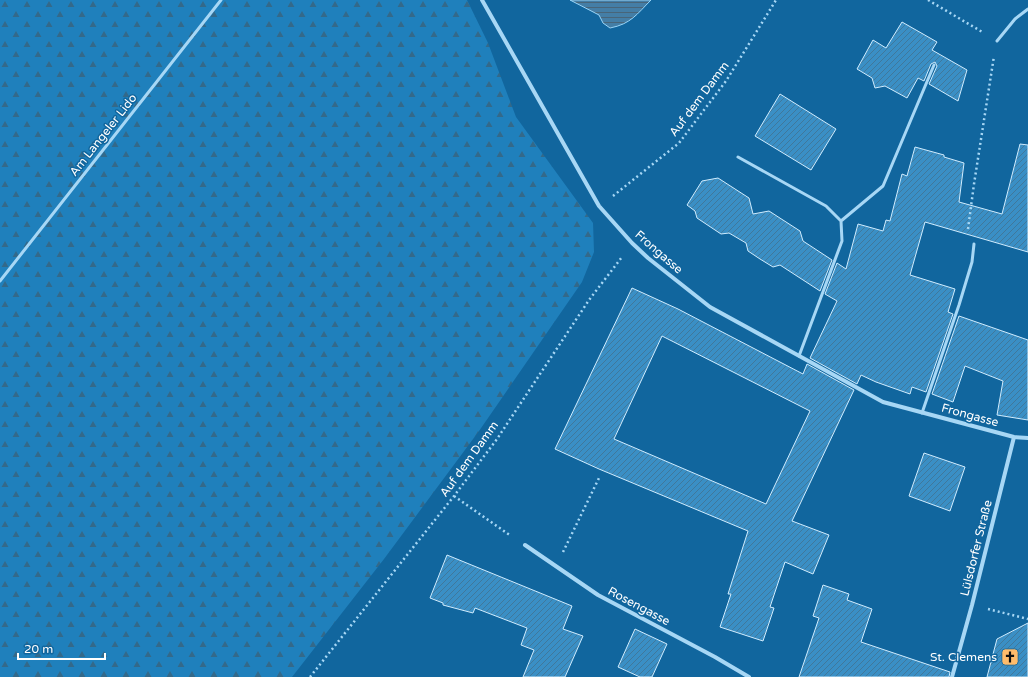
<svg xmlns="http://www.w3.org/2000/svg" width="1028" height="677" viewBox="0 0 1028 677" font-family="'Varela Round',sans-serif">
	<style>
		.forest { fill: url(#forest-firs) }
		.water { fill: url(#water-rules); stroke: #99d5f8 }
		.building { fill: url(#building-hatch); stroke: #d0ecfe; fill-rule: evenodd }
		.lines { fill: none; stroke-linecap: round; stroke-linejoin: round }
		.path { stroke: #a7d7f5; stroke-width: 2.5; stroke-dasharray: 2 3; stroke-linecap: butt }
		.service { stroke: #a7d7f5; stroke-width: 3 }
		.minor { stroke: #a7d7f5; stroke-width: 4 }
		.labels { text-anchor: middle; stroke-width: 3; stroke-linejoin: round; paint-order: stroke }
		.street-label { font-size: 12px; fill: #fff; stroke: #11669e }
		.poi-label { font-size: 12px; fill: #fff; stroke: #11669e; text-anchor: end }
	</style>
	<defs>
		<pattern id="forest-firs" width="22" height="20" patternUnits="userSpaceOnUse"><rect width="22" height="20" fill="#1f80bc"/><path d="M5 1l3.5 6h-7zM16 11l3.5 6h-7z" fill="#33698a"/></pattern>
		<pattern id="water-rules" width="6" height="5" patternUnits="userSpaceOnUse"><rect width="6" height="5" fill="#447ea6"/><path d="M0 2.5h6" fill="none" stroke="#486579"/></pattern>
		<pattern id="building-hatch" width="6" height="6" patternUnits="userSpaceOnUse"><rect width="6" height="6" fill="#3a8fc5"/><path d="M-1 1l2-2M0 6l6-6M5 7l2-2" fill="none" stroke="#40789b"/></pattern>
	</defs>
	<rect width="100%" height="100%" fill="#11669e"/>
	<!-- forest -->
	<path class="forest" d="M 0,0 L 467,0 L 488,43 L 516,117 L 593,223 L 594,252 L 582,282 L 479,431 L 384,559 L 292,677 L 0,677 Z"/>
	<!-- water -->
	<path class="water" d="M 570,0 L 651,0 C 637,14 631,24 610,28 L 603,23 L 599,15 Z"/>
	<!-- building -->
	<path class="building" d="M 902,22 L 937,42 L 932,50 L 967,70 L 958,101 L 929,84 L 937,66 L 935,62 L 931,64 L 924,81 L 918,78 L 907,98 L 885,86 L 875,88 L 872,78 L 857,69 L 873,40 L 886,48 Z
		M 780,94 L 836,129 L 811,170 L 755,136 Z
		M 1020,144 L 1028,145 L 1028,252 L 925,222 L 910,275 L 955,289 L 948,312 L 953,314 L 926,392 L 912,387 L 910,394 L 876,382 L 861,375 L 857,384 L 810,358 L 837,301 L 825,294 L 837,263 L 846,269 L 858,224 L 883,231 L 886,220 L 890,221 L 902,174 L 907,176 L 915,147 L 944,155 L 944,157 L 964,163 L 959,202 L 1002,214 Z
		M 718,178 L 749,198 L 753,214 L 769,211 L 800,231 L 803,241 L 832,260 L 820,291 L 780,265 L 773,267 L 760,259 L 748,251 L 746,243 L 729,233 L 721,234 L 697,218 L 695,211 L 687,205 L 702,181 Z
		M 632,288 L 678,309 L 803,374 L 807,364 L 854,390 L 792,521 L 829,535 L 813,574 L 785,562 L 770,607 L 774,608 L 763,641 L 720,627 L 731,594 L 728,594 L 748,531 L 599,469 L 555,449 ZM 662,336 L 810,411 L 766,504 L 614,439 Z
		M 959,316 L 1028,340 L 1028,420 L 997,415 L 1003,381 L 965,366 L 953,402 L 932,394 Z
		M 924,453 L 965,467 L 950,511 L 909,496 Z
		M 447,555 L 572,606 L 563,629 L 583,636 L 565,677 L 523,677 L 534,650 L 521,645 L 527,628 L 475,608 L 473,613 L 443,605 L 443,603 L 430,598 Z
		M 823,585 L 849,594 L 847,600 L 872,609 L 861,642 L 950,672 L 949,677 L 799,677 L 819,618 L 813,616 Z
		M 1028,623 L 1028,677 L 987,677 L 997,639 Z
		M 635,629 L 667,644 L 652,677 L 640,677 L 618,667 Z"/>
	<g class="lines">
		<!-- path -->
		<path class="path" d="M 928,0 L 984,33
			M 613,196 L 679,143 L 726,81 L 776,0
			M 968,229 L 974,184 L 994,56
			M 454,496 L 511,536
			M 563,552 L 600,476
			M 988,609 L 1028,619
			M 310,677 L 454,496 L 497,439 L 589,300 L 622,257"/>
		<!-- service -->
		<path class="service" d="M 997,41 L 1015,19 L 1028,9
			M 738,157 L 826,206 L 841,221 L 842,241 L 799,356
			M 841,221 L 883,186 L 934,65
			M 0,281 L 221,0
			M 922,413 L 959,305 L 972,262 L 974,244"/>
		<!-- minor -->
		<path class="minor" d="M 482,0 L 599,206 L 632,243 L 648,258 L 710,307 L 883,402 L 1014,437 L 1028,438
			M 525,545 L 598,595 L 715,657 L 749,677
			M 952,677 L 972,605 L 1014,437"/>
	</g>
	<!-- icons -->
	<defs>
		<symbol id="church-square" viewBox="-11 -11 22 22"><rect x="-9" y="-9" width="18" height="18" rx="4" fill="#ffbc6b" stroke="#11669e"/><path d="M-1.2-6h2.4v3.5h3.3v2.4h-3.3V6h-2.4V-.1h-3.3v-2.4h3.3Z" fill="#111"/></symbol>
	</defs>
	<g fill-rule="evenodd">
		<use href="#church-square" x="1000" y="647" width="20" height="20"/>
	</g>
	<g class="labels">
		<!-- street labels -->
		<g class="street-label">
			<text transform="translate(699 99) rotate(-53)" y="4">Auf dem Damm</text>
			<text transform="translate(103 135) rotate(-52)" y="4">Am Langeler Lido</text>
			<text transform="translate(659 252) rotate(41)" y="4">Frongasse</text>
			<text transform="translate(970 415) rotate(15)" y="4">Frongasse</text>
			<text transform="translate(469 459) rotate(-54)" y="4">Auf dem Damm</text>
			<text transform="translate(976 548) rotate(-76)" y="4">Lülsdorfer Straße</text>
			<text transform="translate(639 606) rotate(28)" y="4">Rosengasse</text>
		</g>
		<!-- poi labels -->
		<g class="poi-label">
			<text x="997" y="661">St. Clemens</text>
		</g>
	</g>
	<!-- scale -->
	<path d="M18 653v6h87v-6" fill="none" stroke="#ffffff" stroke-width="2"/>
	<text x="24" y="653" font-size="12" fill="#ffffff" stroke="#11669e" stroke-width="3" paint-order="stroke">20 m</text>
</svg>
